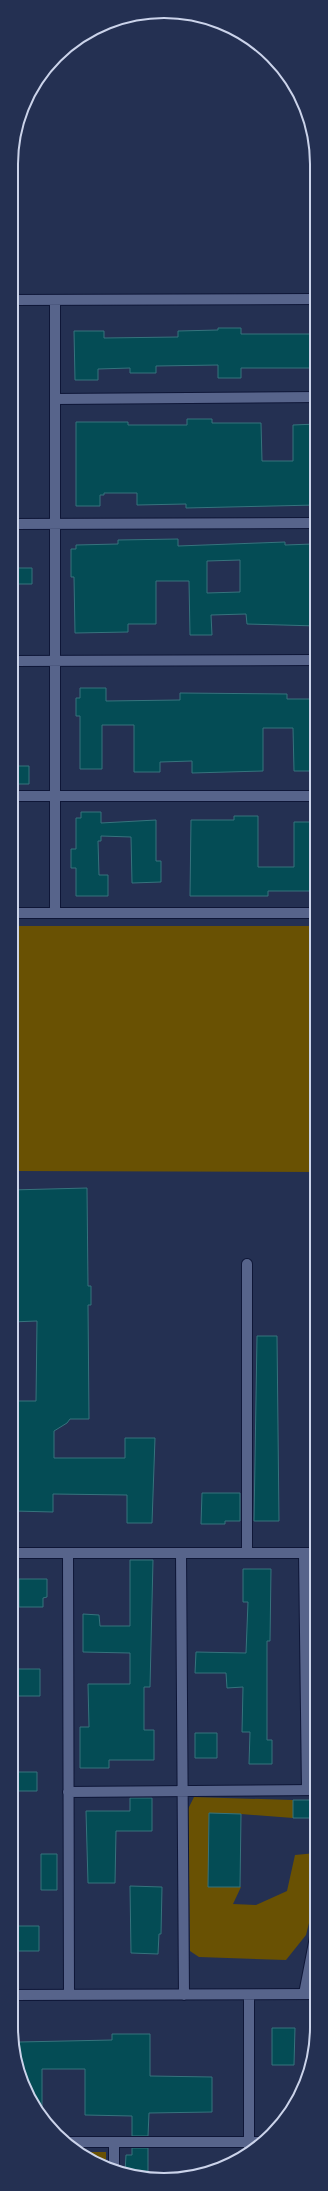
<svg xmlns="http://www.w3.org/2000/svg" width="328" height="2191" viewBox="0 0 328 2191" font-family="'Archivo Narrow',sans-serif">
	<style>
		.green { fill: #695103 }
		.building { fill: #044c55; stroke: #36737d; fill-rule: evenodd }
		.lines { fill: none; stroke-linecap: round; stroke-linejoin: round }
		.minor-casing { stroke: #0e1637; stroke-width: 12 }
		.minor { stroke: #57648b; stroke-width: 10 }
		.rim { fill: none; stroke: #cbd3ea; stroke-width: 2 }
	</style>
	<rect width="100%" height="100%" fill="#243052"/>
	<!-- green -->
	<path class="green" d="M 11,926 L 317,926 L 317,1172 L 11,1171 Z
		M 313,1614 L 317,1614 L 317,1766 L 315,1766 Z
		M 194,1797 L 293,1800 L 293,1818 L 241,1814 L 209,1814 L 208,1887 L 241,1887 L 233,1904 L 256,1905 L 287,1891 L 295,1855 L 316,1853 L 317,1891 L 306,1935 L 286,1960 L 199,1957 L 190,1951 L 188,1809 Z
		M 80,2152 L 106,2152 L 106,2167 L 97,2164 Z"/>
	<!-- building -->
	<path class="building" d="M 218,328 L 241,328 L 241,334 L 314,334 L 314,368 L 241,368 L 241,378 L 218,378 L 218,365 L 156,366 L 156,373 L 130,373 L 130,368 L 98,369 L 98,380 L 75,380 L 74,331 L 104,331 L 104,338 L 178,337 L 178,331 L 218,330 Z
		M 187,419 L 212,419 L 212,423 L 261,423 L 262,461 L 293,461 L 293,425 L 317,424 L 316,505 L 186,508 L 186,504 L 137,505 L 137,493 L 104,493 L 104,495 L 100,495 L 100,506 L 76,506 L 76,422 L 128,422 L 128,425 L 187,425 Z
		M 178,539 L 178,546 L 285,542 L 285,545 L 313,544 L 313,596 L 317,596 L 317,626 L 247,624 L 246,614 L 211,615 L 212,635 L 190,635 L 189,581 L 156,581 L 156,624 L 128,624 L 128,632 L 75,633 L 74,577 L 71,577 L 71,549 L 76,549 L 76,545 L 118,544 L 118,540 ZM 240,560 L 240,592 L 207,593 L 207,561 Z
		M 11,568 L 32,568 L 32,584 L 11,584 Z
		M 80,688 L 106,688 L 106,701 L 180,700 L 180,693 L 287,694 L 287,699 L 317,699 L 317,771 L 294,771 L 293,728 L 263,728 L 263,771 L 192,773 L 192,761 L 160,762 L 160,772 L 134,772 L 134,725 L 102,725 L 102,769 L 80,769 L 80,716 L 76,716 L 76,698 L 80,698 Z
		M 12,766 L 29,766 L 29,784 L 12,784 Z
		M 81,812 L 101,812 L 101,823 L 156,820 L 156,861 L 161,861 L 161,882 L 132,883 L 131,837 L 101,836 L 101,841 L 98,841 L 99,875 L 108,875 L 108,896 L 76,896 L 76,868 L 71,868 L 71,849 L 76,849 L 76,818 L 81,818 Z
		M 234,816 L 258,816 L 258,867 L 294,867 L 294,822 L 317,822 L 317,891 L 268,891 L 268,896 L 190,896 L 191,820 L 234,820 Z
		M 87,1188 L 88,1286 L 91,1286 L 91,1305 L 88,1305 L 89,1419 L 70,1419 L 67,1423 L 54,1431 L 54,1458 L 125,1458 L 125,1438 L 155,1438 L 152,1523 L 127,1523 L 127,1495 L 53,1494 L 53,1512 L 14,1511 L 14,1490 L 11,1490 L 11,1425 L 15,1425 L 15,1401 L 36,1401 L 37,1321 L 11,1322 L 11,1190 Z
		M 257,1336 L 277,1336 L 279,1521 L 254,1521 Z
		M 202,1493 L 240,1493 L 240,1521 L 225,1521 L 225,1524 L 201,1524 Z
		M 130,1560 L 153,1560 L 150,1687 L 144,1687 L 144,1730 L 154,1730 L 154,1760 L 109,1760 L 109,1768 L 80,1768 L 80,1727 L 89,1727 L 88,1684 L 130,1684 L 130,1653 L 83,1652 L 83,1614 L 99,1615 L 100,1626 L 130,1626 Z
		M 243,1569 L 271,1569 L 270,1641 L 267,1641 L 267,1740 L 272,1740 L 272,1764 L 249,1764 L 250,1732 L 242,1732 L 243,1687 L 227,1688 L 226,1673 L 195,1673 L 196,1652 L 246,1653 L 248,1602 L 243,1602 Z
		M 19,1579 L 47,1579 L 47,1597 L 43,1598 L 43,1607 L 19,1607 Z
		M 12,1669 L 40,1669 L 40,1696 L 12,1696 Z
		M 195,1733 L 217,1733 L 217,1758 L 195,1758 Z
		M 13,1772 L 37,1772 L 37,1791 L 13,1791 Z
		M 130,1798 L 152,1798 L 152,1831 L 116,1831 L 115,1883 L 88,1883 L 86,1811 L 130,1811 Z
		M 293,1800 L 317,1800 L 317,1818 L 293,1818 Z
		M 209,1813 L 241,1814 L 240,1887 L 208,1887 Z
		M 41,1854 L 57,1854 L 57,1890 L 41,1890 Z
		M 130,1886 L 162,1887 L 161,1934 L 159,1934 L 158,1954 L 131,1953 Z
		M 11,1926 L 39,1926 L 39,1951 L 11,1951 Z
		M 272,2028 L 295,2028 L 294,2065 L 272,2065 Z
		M 112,2034 L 150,2034 L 150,2076 L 212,2077 L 212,2112 L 149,2113 L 148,2136 L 132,2136 L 132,2116 L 85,2115 L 85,2069 L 42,2069 L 42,2115 L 23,2085 L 19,2069 L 19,2042 L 112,2040 Z
		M 132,2148 L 148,2148 L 148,2178 L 125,2172 L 126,2155 L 132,2155 Z"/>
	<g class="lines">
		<defs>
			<path id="minor" d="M 11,300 L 317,299
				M 55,399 L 317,397
				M 11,524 L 317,523
				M 11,661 L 317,660
				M 11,796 L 317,796
				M 11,913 L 317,913
				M 55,913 L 55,300
				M 11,1553 L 317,1553
				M 68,1553 L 69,1995
				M 181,1553 L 184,1995
				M 247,1553 L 247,1264
				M 304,1553 L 307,1790
				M 68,1792 L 317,1790
				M 304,1994 L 317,1927
				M 11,1995 L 317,1994
				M 249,1995 L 249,2151
				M 66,2142 L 265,2142
				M 114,2169 L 114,2142"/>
		</defs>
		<!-- minor casing -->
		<use href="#minor" class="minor-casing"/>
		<!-- minor -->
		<use href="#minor" class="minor"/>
	</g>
	<!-- crop -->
	<path d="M0 0H328V2191H0ZM164 18H164A146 146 0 0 1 310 164V2027A146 146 0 0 1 164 2173H164A146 146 0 0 1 18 2027V164A146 146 0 0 1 164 18Z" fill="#243052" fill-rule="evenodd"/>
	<path class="rim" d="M164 18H164A146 146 0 0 1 310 164V2027A146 146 0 0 1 164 2173H164A146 146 0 0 1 18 2027V164A146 146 0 0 1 164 18Z"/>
</svg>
